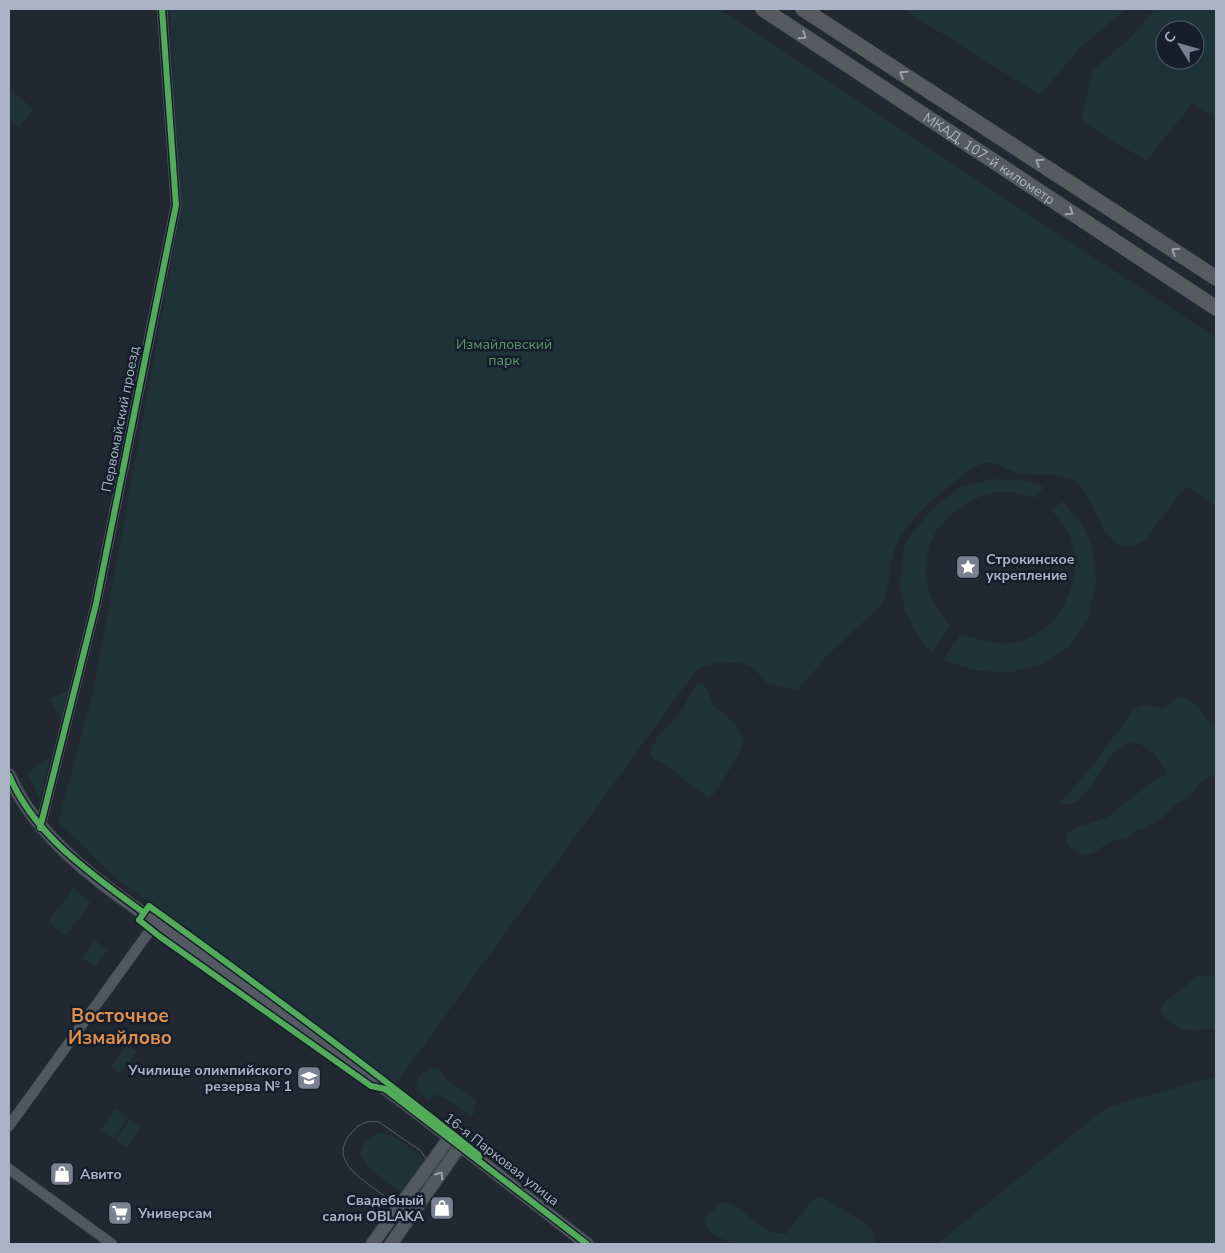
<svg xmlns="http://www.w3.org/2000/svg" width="1225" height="1253" viewBox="0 0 1225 1253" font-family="'Nunito Sans',sans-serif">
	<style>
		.green { fill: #1f3237; fill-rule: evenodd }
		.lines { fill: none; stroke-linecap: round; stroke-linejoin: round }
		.minor-casing { stroke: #3e4249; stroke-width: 11 }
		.major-casing { stroke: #3f454e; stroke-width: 14 }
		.highway-casing { stroke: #3e444d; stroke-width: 16 }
		.minor { stroke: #515760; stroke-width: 10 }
		.major { stroke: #545961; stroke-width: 12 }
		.highway { stroke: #575a5f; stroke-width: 15 }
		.tram { stroke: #555a63; stroke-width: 1 }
		.cycleway-casing { stroke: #161e2b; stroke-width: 9 }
		.cycleway { stroke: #51ab58; stroke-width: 6 }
		.oneway { stroke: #99a1b1 }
		.oneway2 { stroke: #98a1b1 }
		.labels { text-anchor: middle; stroke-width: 5; stroke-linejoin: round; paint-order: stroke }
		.street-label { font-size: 14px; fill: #a9b3c5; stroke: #161e2b }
		.park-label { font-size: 14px; fill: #5f976d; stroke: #161e2b }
		.poi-label { font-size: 14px; font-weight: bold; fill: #a9b3c5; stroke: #161e2b; text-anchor: start }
		.district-label { font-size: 19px; font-weight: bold; fill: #dd8e4b; stroke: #161e2b }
	</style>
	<rect width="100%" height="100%" fill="#222831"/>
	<!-- green -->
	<path class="green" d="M 170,9 L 719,9 L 1216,338 L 1216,507 L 1186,486 L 1144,541 C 1100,566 1100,494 1072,480 C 1055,472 1036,477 1019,473 C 998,468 995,456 973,468 C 947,486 904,520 894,551 C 889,569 890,588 882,604 L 826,657 L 798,690 L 767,683 L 751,666 L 741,663 L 719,662 L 697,669 L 395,1085 L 115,877 L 58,822 L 94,687 L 180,215 Z
		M 903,9 L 1126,9 L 1080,48 L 1040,95 Z
		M 1155,9 L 1216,9 L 1216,118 L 1193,103 L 1146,161 L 1081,120 L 1093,70 L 1132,36 ZM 1165,30 L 1195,30 L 1195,60 L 1165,60 Z
		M 9,89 L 34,109 L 19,128 L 9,120 Z
		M 992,479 L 1023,480 L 1044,487 L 1035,498 C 1023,494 1010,491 997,492 C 972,495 938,520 930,544 C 927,552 926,566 926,575 C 926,595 939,611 950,626 L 932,653 L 920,639 L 905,611 L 899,582 L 905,543 L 931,510 L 959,488 Z
		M 1062,501 L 1083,525 L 1093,549 L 1096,583 L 1088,620 L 1068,648 L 1042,664 L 1007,673 L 974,670 L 943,660 L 961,634 C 979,640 1003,647 1022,641 C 1065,627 1089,569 1066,529 C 1062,523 1057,517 1052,511 Z
		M 698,683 L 705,685 L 713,705 L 734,722 L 744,741 L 736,760 L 713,795 L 708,798 L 667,766 L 653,758 L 650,754 L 656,739 L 678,715 Z
		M 68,690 L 61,721 L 50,699 Z
		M 1179,696 C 1186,698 1192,701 1197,706 C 1204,713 1205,722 1216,725 L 1216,773 L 1200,783 L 1187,799 L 1177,803 L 1163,817 L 1146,828 L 1136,831 L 1129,838 L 1109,842 L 1092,854 L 1083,856 L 1066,844 L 1067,834 L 1075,828 L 1106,818 L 1156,779 L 1166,775 C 1162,759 1148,746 1132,741 C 1126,744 1120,747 1115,752 C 1097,769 1089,809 1059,804 L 1095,763 L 1133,710 L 1142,705 L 1163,708 Z
		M 51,756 L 40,798 L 27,774 Z
		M 73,888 L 91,902 L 66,936 L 48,922 Z
		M 95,940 L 108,950 L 95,967 L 82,958 Z
		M 1198,976 L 1216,976 L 1216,1030 C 1208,1028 1204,1029 1196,1030 C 1181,1032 1168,1022 1160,1011 L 1165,1002 Z
		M 130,1047 L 137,1052 L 121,1074 L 111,1067 L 125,1047 Z
		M 433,1068 L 438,1069 L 445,1078 L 475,1099 L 476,1104 L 474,1114 L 469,1116 L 454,1103 L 436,1094 L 429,1101 L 417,1091 L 416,1086 L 419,1076 Z
		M 1216,1076 L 1216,1244 L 937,1244 L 1106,1108 Z
		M 116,1108 L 128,1117 L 113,1139 L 100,1130 Z
		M 130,1119 L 141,1127 L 126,1148 L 115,1140 Z
		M 380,1132 C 396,1136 415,1148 425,1162 L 403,1193 L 370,1169 L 360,1153 L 364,1143 Z
		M 821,1196 L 866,1224 L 876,1236 L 873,1244 L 733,1244 C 723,1239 708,1234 704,1222 L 706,1217 L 722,1202 C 746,1204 755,1234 786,1234 L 812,1200 Z"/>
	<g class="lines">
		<defs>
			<path id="minor" d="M 40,828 L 96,604 L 176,205 L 162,9
				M 9,1126 L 156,922
				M 9,1169 L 112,1244"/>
			<path id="major" d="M 9,775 C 40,849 127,901 191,947 C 240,982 289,1018 338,1053 C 422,1115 505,1180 587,1244
				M 372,1244 L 450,1137
				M 391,1244 L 460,1146"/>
			<g id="highway">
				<path id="s1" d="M 763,9 L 1216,308"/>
				<path d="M 803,9 L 1216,278"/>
			</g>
		</defs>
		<!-- minor casing -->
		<use href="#minor" class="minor-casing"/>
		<!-- major casing -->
		<use href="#major" class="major-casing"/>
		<!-- highway casing -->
		<use href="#highway" class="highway-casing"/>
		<!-- minor -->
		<use href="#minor" class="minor"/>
		<!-- major -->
		<use href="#major" class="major"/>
		<!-- highway -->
		<use href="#highway" class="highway"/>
		<!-- tram -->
		<path class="tram" d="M 380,1244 L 393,1225 L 393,1204 C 375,1184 320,1164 354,1130 C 360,1123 369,1120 379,1122 L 421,1151 L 427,1161 L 430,1174 L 422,1192 L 384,1244"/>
		<defs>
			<path id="cycleway" d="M 9,775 C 35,837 92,874 144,913
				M 40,828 L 96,604 L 176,205 L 162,9
				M 478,1159 L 480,1156 C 374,1070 261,987 149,906 L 139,920 L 159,936 L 371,1086 L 385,1089 L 587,1244"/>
		</defs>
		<!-- cycleway casing -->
		<use href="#cycleway" class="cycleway-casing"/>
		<!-- cycleway -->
		<use href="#cycleway" class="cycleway"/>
	</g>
	<!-- one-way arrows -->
	<defs><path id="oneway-chevron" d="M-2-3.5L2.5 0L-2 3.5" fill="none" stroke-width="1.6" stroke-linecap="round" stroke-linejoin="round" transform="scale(1.25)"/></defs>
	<g class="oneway">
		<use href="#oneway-chevron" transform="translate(803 36) rotate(33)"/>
		<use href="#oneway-chevron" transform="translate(903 74) rotate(-147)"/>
		<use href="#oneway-chevron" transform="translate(1039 162) rotate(-147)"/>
		<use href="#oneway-chevron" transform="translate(1070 212) rotate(33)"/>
		<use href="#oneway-chevron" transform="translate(1175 251) rotate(-147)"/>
	</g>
	<use class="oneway2" href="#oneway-chevron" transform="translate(440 1175) rotate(-55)"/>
	<!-- icons -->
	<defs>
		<symbol id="sight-square" viewBox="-11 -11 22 22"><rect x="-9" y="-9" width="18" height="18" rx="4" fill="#7a8291" stroke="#161e2b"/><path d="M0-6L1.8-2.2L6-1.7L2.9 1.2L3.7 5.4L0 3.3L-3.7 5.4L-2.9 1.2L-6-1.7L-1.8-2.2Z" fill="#fff"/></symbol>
		<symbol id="university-square" viewBox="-11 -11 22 22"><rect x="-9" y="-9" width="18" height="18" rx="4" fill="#7a8291" stroke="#161e2b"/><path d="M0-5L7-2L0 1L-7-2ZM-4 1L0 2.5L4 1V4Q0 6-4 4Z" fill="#fff"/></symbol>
		<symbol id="shop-square" viewBox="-11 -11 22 22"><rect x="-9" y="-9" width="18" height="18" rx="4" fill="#7a8291" stroke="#161e2b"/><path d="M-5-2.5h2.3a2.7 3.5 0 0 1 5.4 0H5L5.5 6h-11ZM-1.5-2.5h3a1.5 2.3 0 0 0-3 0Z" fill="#fff"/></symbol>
		<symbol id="supermarket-square" viewBox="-11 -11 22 22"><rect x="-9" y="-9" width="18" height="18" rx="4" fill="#7a8291" stroke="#161e2b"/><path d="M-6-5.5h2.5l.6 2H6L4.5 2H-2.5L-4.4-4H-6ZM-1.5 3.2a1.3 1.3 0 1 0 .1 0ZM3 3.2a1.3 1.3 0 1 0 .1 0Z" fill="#fff"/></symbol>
	</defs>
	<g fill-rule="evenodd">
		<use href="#sight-square" x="954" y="553" width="28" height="28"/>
		<use href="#university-square" x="295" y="1064" width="28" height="28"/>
		<use href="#shop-square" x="48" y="1160" width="28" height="28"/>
		<use href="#shop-square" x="428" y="1194" width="28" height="28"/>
		<use href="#supermarket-square" x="106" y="1199" width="28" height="28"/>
	</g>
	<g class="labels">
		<!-- street labels -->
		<g class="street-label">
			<text dy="5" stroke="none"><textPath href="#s1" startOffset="271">МКАД, 107-й километр</textPath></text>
			<text transform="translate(120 419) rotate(-79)" y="5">Первомайский проезд</text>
			<text transform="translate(502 1159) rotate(38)" y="5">16-я Парковая улица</text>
		</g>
		<!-- park labels -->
		<g class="park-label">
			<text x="504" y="349">Измайловский<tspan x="504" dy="16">парк</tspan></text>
		</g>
		<!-- poi labels -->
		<g class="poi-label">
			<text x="986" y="564">Строкинское<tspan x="986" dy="16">укрепление</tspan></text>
			<text x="292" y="1075" text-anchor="end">Училище олимпийского<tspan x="292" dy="16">резерва № 1</tspan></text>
			<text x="80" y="1179">Авито</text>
			<text x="424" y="1205" text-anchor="end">Свадебный<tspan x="424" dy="16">салон OBLAKA</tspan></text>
			<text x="138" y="1218">Универсам</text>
		</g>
		<!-- district labels -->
		<g class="district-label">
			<text x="120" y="1022">Восточное<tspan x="120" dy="22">Измайлово</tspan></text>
		</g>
	</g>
	<!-- border -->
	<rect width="1225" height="1253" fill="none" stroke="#a9b3c5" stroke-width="20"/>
	<!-- north arrow -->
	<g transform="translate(1180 45) rotate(307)"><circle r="24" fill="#161e2b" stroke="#515a69"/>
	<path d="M0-4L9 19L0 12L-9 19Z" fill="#7a8291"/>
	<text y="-8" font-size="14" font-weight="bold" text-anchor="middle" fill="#a9b3c5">С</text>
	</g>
</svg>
